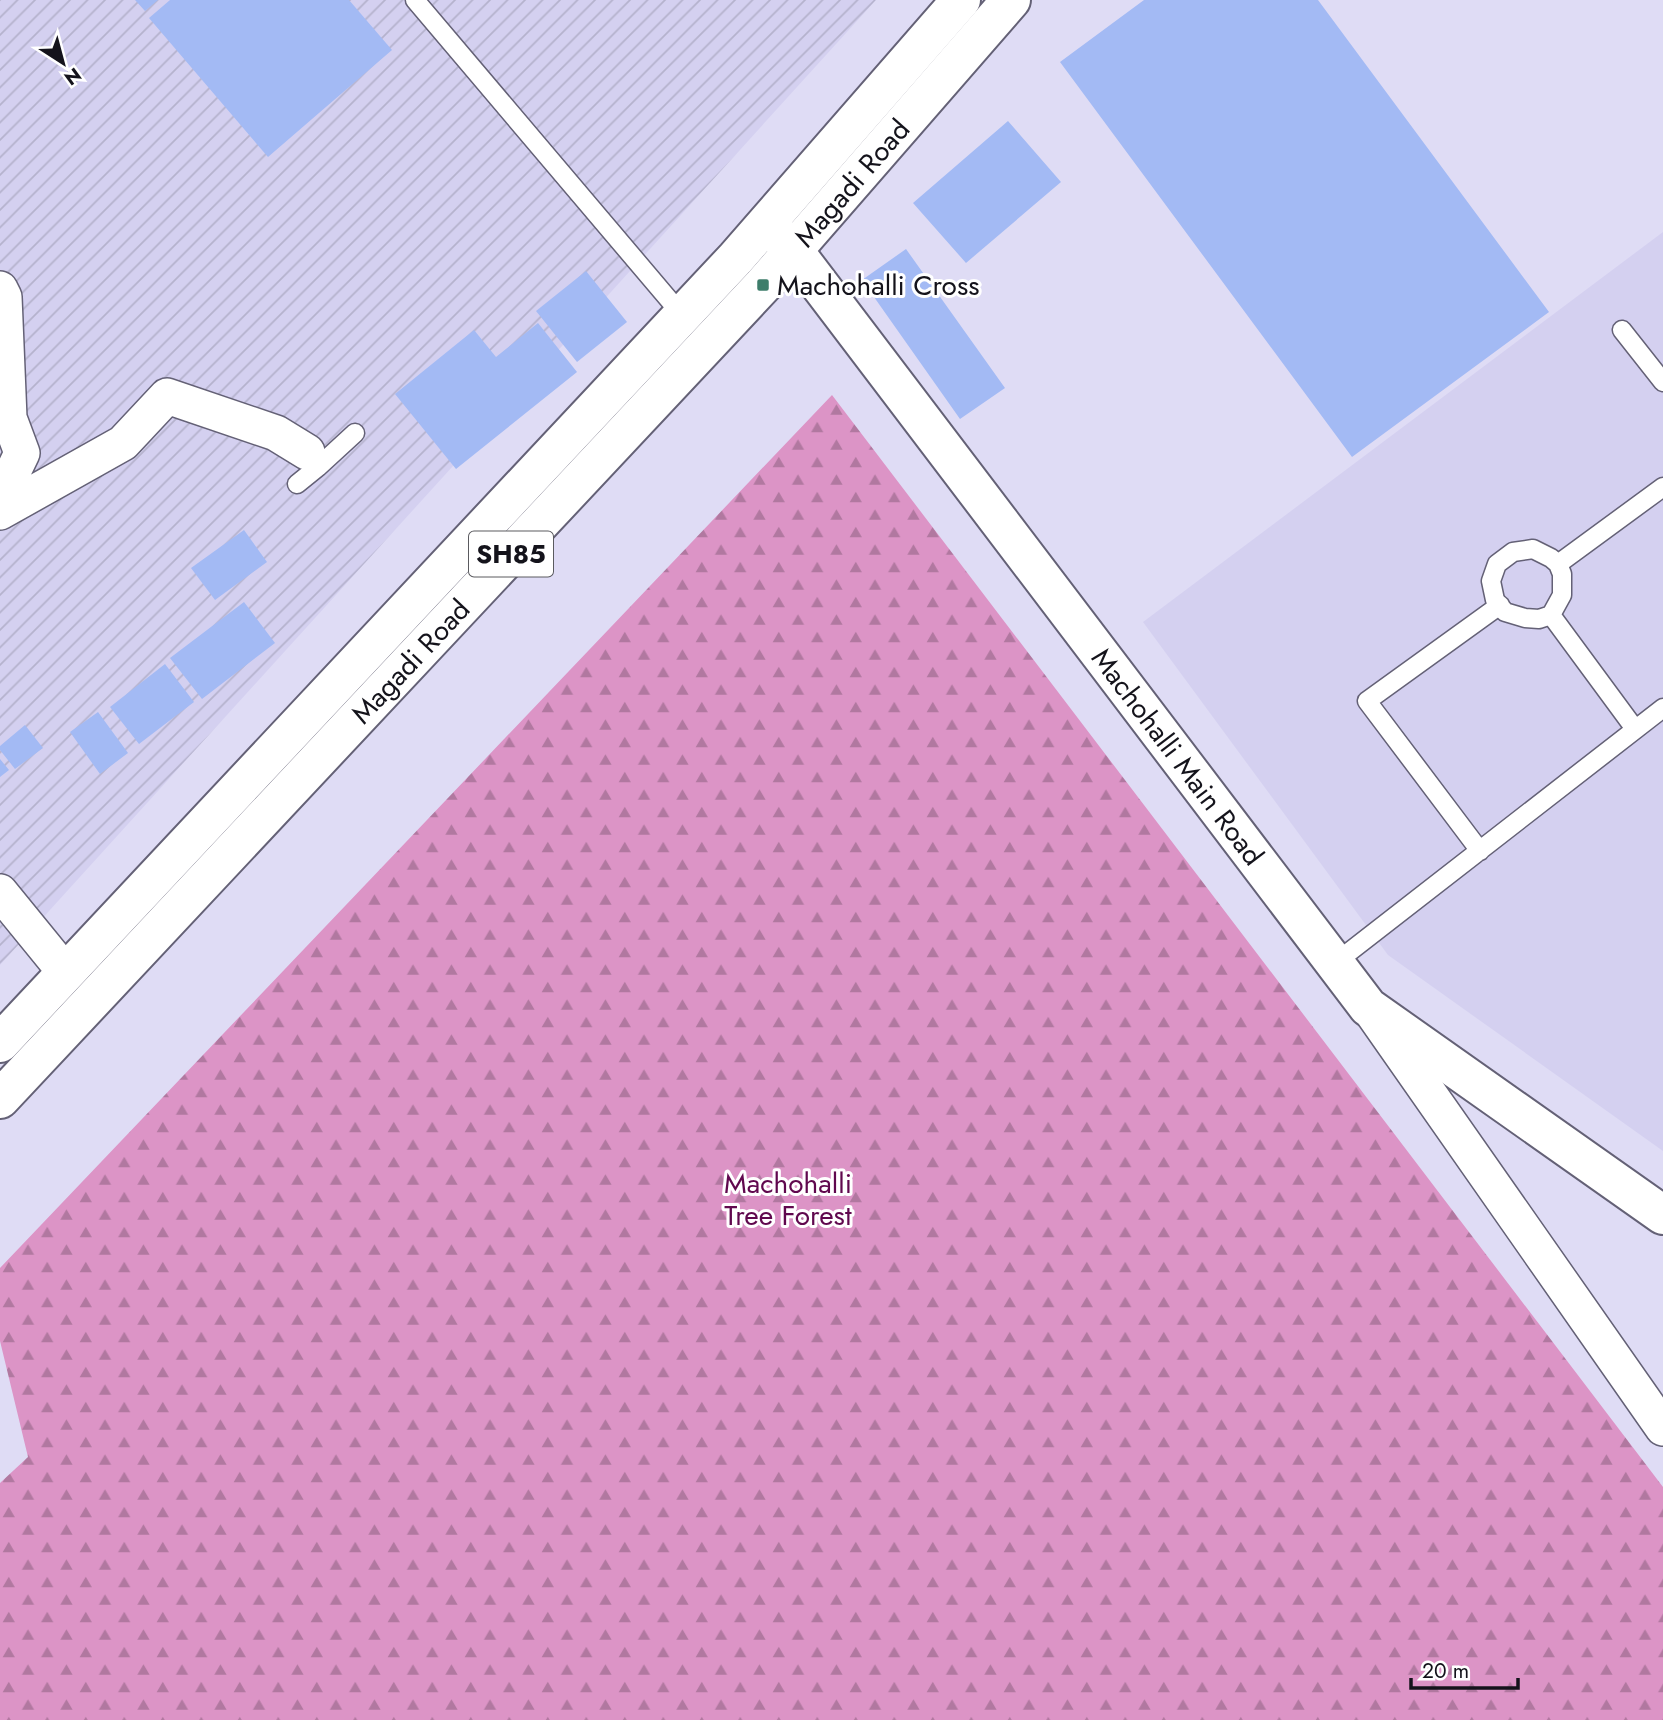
<svg xmlns="http://www.w3.org/2000/svg" width="1663" height="1720" viewBox="0 0 1663 1720" font-family="Jost,sans-serif">
	<style>
		.built { fill: #d4d0f0 }
		.industrial { fill: url(#industrial-furrows) }
		.forest { fill: url(#forest-firs) }
		.building { fill: #a3baf4 }
		.lines { fill: none; stroke-linecap: round; stroke-linejoin: round }
		.lane-casing { stroke: #646176; stroke-width: 21 }
		.street-casing { stroke: #646176; stroke-width: 38 }
		.secondary-casing { stroke: #646176; stroke-width: 42 }
		.primary-casing { stroke: #646176; stroke-width: 42 }
		.lane { stroke: #fff; stroke-width: 18 }
		.street { stroke: #fff; stroke-width: 35 }
		.secondary { stroke: #fff; stroke-width: 38 }
		.primary { stroke: #fff; stroke-width: 38 }
		.poi-dot { fill: #3d7d6a; stroke: #fff; stroke-width: 2.5 }
		.labels { text-anchor: middle; stroke-width: 6; stroke-linejoin: round; paint-order: stroke }
		.shield { fill: #fff; stroke: #5a5a5f; stroke-width: 2 }
		.shield-label { font-size: 26px; font-weight: bold; fill: #14131b }
		.street-label { font-size: 28px; fill: #14131b; stroke: #fff }
		.poi-label { font-size: 28px; fill: #14131b; stroke: #fff; text-anchor: start }
		.park-label { font-size: 28px; fill: #60084e; stroke: #fff }
	</style>
	<defs>
		<pattern id="industrial-furrows" width="10" height="10" patternUnits="userSpaceOnUse" patternTransform="scale(1.75)"><rect width="10" height="10" fill="#d4d0f0"/><path d="M-1 1l2-2M0 10L10 0M9 11l2-2" fill="none" stroke="#b5b2cd"/></pattern>
		<pattern id="forest-firs" width="22" height="20" patternUnits="userSpaceOnUse" patternTransform="scale(1.75)"><rect width="22" height="20" fill="#dc94c6"/><path d="M5 1l3.5 6h-7zM16 11l3.5 6h-7z" fill="#b178a0"/></pattern>
	</defs>
	<rect width="100%" height="100%" fill="#dfdcf5"/>
	<!-- built -->
	<path class="built" d="M 1663,232 L 1663,1151 L 1388,955 L 1143,622 Z"/>
	<!-- industrial -->
	<path class="industrial" d="M 0,0 L 876,0 L 0,965 Z"/>
	<!-- forest -->
	<path class="forest" d="M 832,395 L 1663,1487 L 1663,1720 L 0,1720 L 0,1483 L 28,1457 L 0,1341 L 0,1268 Z"/>
	<!-- building -->
	<path class="building" d="M 135,0 L 158,0 L 145,11 Z
		M 170,0 L 349,0 L 392,50 L 268,157 L 149,18 Z
		M 1144,0 L 1318,0 L 1549,312 L 1352,457 L 1060,62 Z
		M 1008,121 L 1061,182 L 966,263 L 913,203 Z
		M 906,249 L 1005,388 L 960,419 L 862,280 Z
		M 586,271 L 627,322 L 577,362 L 536,311 Z
		M 538,323 L 577,372 L 456,469 L 395,394 L 474,330 L 496,357 Z
		M 244,530 L 267,562 L 215,600 L 191,568 Z
		M 244,602 L 275,643 L 202,699 L 170,658 Z
		M 165,664 L 194,702 L 139,744 L 110,707 Z
		M 98,712 L 128,753 L 100,774 L 70,732 Z
		M 25,725 L 43,748 L 15,769 L 0,750 L 0,746 Z
		M 0,759 L 9,770 L 0,777 Z"/>
	<g class="lines">
		<defs>
			<path id="lane" d="M 415,0 L 682,315
				M 1622,330 L 1663,382
				M 297,484 L 318,467 L 355,433
				M 1558,564 L 1663,487
				M 1551,615 L 1539,619 L 1525,618 L 1505,612 L 1495,600 L 1491,581 L 1497,564 L 1513,552 L 1533,549 L 1551,558 L 1558,564 L 1562,574 L 1562,595 L 1551,615 L 1635,729
				M 1480,851 L 1367,701 L 1500,605
				M 1335,963 L 1663,708"/>
			<path id="street" d="M 0,289 L 4,297 L 9,418 L 22,453 L 0,499
				M 0,512 L 123,443 L 167,396 L 276,433 L 307,452
				M 0,892 L 66,973
				M 1374,1015 L 1663,1428"/>
			<g id="secondary">
				<path id="s1" d="M 769,226 L 794,251 L 1368,1007 L 1663,1215"/>
			</g>
			<g id="primary">
				<path d="M 0,1043 L 736,258 L 961,0"/>
				<path id="s2" d="M 0,1099 L 763,285 L 1011,0"/>
			</g>
		</defs>
		<!-- lane casing -->
		<use href="#lane" class="lane-casing"/>
		<!-- street casing -->
		<use href="#street" class="street-casing"/>
		<!-- secondary casing -->
		<use href="#secondary" class="secondary-casing"/>
		<!-- primary casing -->
		<use href="#primary" class="primary-casing"/>
		<!-- lane -->
		<use href="#lane" class="lane"/>
		<!-- street -->
		<use href="#street" class="street"/>
		<!-- secondary -->
		<use href="#secondary" class="secondary"/>
		<!-- primary -->
		<use href="#primary" class="primary"/>
	</g>
	<!-- markers -->
	<rect class="poi-dot" x="756" y="278" width="14" height="14" rx="3.5"/>
	<g class="labels">
		<!-- shield labels -->
		<rect class="shield" x="469" y="531.5" width="84" height="45" rx="5"/>
		<g class="shield-label">
			<text x="511" y="563">SH85</text>
		</g>
		<!-- street labels -->
		<g class="street-label">
			<text dy="10" stroke="none"><textPath href="#s2" startOffset="1251">Magadi Road</textPath></text>
			<text dy="10" stroke="none"><textPath href="#s2" startOffset="600">Magadi Road</textPath></text>
			<text dy="10" stroke="none"><textPath href="#s1" startOffset="670">Machohalli Main Road</textPath></text>
		</g>
		<!-- poi labels -->
		<g class="poi-label">
			<text x="777" y="295">Machohalli Cross</text>
		</g>
		<!-- park labels -->
		<g class="park-label">
			<text x="788" y="1193">Machohalli<tspan x="788" dy="32">Tree Forest</tspan></text>
		</g>
	</g>
	<!-- north arrow -->
	<g transform="translate(63 63) rotate(144)" stroke="#ffffff" stroke-width="5" paint-order="stroke">
	<path d="M0-5L12 26L0 18L-12 26Z" fill="#14131b"/>
	<text y="-10" font-size="19" font-weight="bold" text-anchor="middle" fill="#14131b">N</text>
	</g>
	<!-- scale -->
	<path d="M1411 1678v10h107v-10" fill="none" stroke="#14131b" stroke-width="3.5"/>
	<text x="1422" y="1678" font-size="21" fill="#14131b" stroke="#ffffff" stroke-width="5" paint-order="stroke">20 m</text>
</svg>
